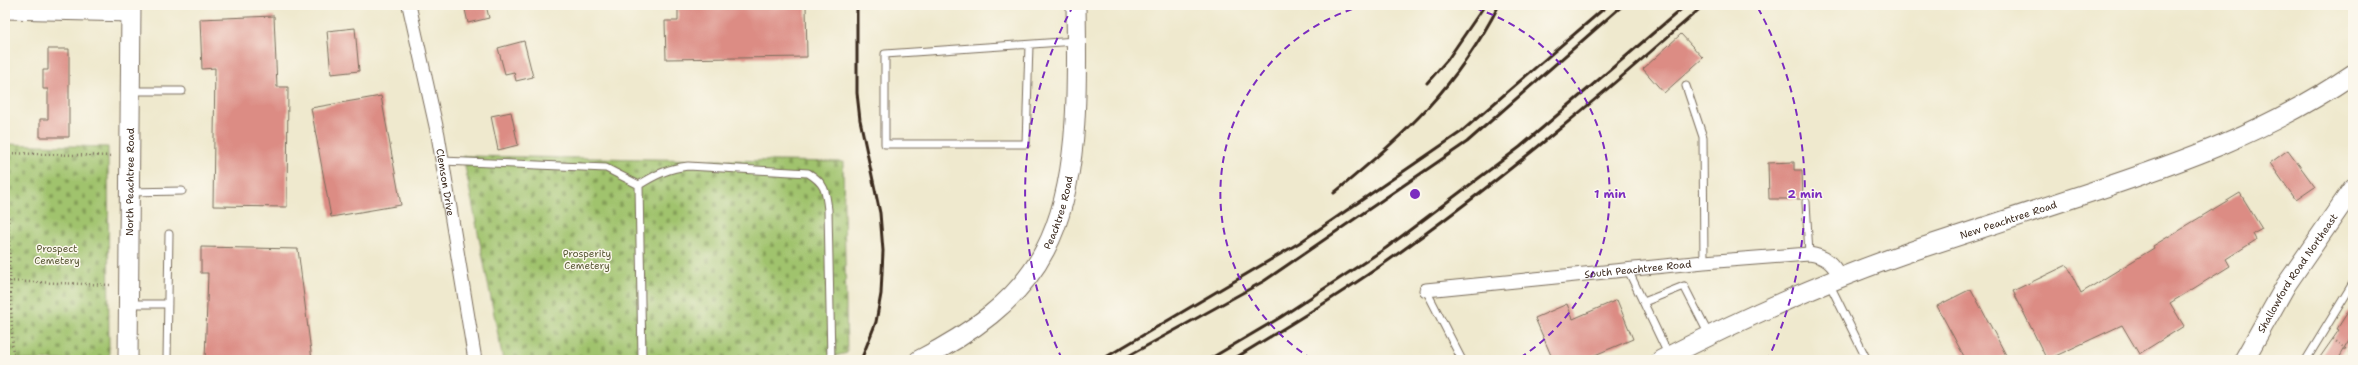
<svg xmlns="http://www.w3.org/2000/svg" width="2358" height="365" viewBox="0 0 2358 365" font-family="'Shantell Sans',sans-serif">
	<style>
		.cemetery { fill: url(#cemetery-stones); stroke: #6e7646 }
		.building { fill: #dc8c84 }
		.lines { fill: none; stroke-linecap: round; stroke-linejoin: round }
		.lane-casing { stroke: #7a6d5c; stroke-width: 9 }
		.street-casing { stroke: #7a6d5c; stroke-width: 15 }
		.secondary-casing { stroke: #7a6d5c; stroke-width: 21 }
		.path { stroke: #7a6d5c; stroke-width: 2.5; stroke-dasharray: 1 3; stroke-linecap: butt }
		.lane { stroke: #fff; stroke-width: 7 }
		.street { stroke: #fff; stroke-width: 13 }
		.secondary { stroke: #fff; stroke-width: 19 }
		.rail { stroke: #3b2a1e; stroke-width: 3 }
		.ring { fill: none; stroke: #7b2cbf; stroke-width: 2; stroke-dasharray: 7 5 }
		.labels { text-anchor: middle; stroke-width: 3; stroke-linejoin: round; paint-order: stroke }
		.street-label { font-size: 10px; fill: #3b2a1e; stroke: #fbf7ec }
		.park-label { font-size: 10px; fill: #595836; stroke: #fbf7ec }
		.centre { fill: #7b2cbf; stroke: #fbf7ec; stroke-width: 2 }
		.ring-label { font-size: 12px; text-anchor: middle; font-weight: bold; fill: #7b2cbf; stroke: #fbf7ec; stroke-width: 3; stroke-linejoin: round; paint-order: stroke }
	</style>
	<defs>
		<pattern id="cemetery-stones" width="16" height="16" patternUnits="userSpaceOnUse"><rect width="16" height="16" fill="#a0c36d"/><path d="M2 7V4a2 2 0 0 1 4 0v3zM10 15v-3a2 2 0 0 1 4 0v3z" fill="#849f59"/></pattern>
	</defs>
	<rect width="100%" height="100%" fill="#fbf7ec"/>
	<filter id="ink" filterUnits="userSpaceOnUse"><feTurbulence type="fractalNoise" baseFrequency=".025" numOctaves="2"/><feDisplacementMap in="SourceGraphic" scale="8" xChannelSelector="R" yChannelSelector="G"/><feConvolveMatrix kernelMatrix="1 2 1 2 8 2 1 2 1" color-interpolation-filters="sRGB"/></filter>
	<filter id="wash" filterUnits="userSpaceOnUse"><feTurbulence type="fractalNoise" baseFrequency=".012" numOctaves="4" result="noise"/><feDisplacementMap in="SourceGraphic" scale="16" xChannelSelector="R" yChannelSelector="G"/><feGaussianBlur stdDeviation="0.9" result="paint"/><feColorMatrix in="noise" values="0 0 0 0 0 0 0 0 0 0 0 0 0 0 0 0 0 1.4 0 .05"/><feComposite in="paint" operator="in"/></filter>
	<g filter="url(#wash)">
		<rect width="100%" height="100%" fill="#efe9ce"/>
		<!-- cemetery -->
		<path class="cemetery" d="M 5,144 L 108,147 L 109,360 L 5,360 Z
			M 463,156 L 843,162 L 847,353 L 820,360 L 503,360 Z"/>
		<g id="blocks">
			<!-- building -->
			<path class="building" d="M 464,5 L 486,5 L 489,18 L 468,23 Z
				M 678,5 L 806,5 L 807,57 L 666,59 L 665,21 L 678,21 Z
				M 274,16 L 277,87 L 288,87 L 287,207 L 213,206 L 215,68 L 202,69 L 200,19 Z
				M 355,28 L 359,71 L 331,74 L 327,31 Z
				M 1681,34 L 1703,58 L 1664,93 L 1643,69 Z
				M 524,41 L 533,77 L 516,81 L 514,72 L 505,74 L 498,48 Z
				M 48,49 L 69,49 L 69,137 L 40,137 L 40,119 L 48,119 L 48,89 L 43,89 L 43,70 L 48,70 Z
				M 381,96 L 401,205 L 331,217 L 311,108 Z
				M 511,112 L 518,145 L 498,150 L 491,116 Z
				M 2288,150 L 2315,187 L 2296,200 L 2270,163 Z
				M 1794,162 L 1794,170 L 1802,170 L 1803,199 L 1769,199 L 1768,163 Z
				M 2240,193 L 2262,229 L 2253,234 L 2256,240 L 2226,259 L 2230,266 L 2170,303 L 2184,326 L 2139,354 L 2122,325 L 2047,360 L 2013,291 L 2067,265 L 2081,293 L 2154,248 L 2153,246 Z
				M 201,247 L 298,249 L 312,360 L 205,360 L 208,273 L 201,273 Z
				M 1971,289 L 2006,355 L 1997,360 L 1966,360 L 1937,306 Z
				M 1617,300 L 1633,339 L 1583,360 L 1553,360 L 1535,318 L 1567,304 L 1573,319 Z
				M 2353,304 L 2353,339 L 2351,338 L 2338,360 L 2318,360 L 2339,330 L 2337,329 Z"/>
		</g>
	</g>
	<g filter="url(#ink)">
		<use href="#blocks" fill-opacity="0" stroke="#7a6d5c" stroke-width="1"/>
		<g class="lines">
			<defs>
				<path id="lane" d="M 1029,45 L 1026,144 L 885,144 L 885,54 L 1076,41
					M 1686,86 L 1703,137 L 1704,262
					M 131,91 L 182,91
					M 442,161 L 606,168 L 639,185 L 642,360
					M 639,185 C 655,175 669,168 688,166 L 808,173 C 825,183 826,191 828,210 L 831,360
					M 130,192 L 182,191
					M 1806,202 L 1809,254
					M 1628,270 L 1669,356
					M 1829,283 L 1867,360
					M 1426,290 L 1462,360
					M 1644,302 L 1684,286 L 1709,335
					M 130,304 L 168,304
					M 167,360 L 169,234
					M 2306,360 L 2353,283"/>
				<g id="street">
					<path id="s1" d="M 409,5 L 438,135 L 475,360"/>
					<path d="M 5,12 L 131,15"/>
					<path id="s2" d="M 1426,290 L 1704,262 L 1809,254 C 1825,256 1833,263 1840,277"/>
				</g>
				<g id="secondary">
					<path id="s3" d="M 128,360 L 131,5"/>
					<path id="s4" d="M 919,360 C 968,335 1019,301 1045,250 C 1081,182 1077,80 1076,5"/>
					<path id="s5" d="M 1661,360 C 1745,317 1831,278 1921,248 C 1976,230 2031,212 2085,194 C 2182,162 2268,132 2353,74"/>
					<path id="s6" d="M 2244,360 L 2286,285 L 2353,188"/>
				</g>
			</defs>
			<!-- lane casing -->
			<use href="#lane" class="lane-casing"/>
			<!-- street casing -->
			<use href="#street" class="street-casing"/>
			<!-- secondary casing -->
			<use href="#secondary" class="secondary-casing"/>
			<!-- path -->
			<path class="path" d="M 5,153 L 112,156
				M 6,153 L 13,360
				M 5,281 L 112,285
				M 2333,339 L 2353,354"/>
			<!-- lane -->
			<use href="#lane" class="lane"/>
			<!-- street -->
			<use href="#street" class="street"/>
			<!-- secondary -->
			<use href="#secondary" class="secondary"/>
			<!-- rail -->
			<path class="rail" d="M 857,5 L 857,93 L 860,120 L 880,213 L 883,251 L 881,294 L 876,322 L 861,360
				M 1427,83 L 1448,59 L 1485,5
				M 1334,193 C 1405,135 1457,87 1499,5
				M 1101,360 L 1299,243 L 1461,132 L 1608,5
				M 1121,360 L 1264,281 L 1467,142 L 1623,5
				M 1208,360 L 1281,317 L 1386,248 L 1520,147 L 1686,5
				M 1232,360 C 1293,323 1356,285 1414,242 C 1515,169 1610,88 1704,5"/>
		</g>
	</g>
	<!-- distance rings -->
	<g class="ring">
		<path d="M1312 359A195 195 0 0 1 1366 5M1464 5A195 195 0 0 1 1518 359"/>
		<path d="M1062 359A390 390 0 0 1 1072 8M1758 8A390 390 0 0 1 1768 359"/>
	</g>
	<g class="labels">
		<!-- street labels -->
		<g class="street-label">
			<text dy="4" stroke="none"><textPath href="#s1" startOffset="181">Clemson Drive</textPath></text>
			<text dy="4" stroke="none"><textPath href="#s3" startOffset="178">North Peachtree Road</textPath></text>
			<text dy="4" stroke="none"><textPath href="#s4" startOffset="210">Peachtree Road</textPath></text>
			<text dy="4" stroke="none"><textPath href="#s5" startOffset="375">New Peachtree Road</textPath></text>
			<text dy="4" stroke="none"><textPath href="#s2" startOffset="213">South Peachtree Road</textPath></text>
			<text dy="4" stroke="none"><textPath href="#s6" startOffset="102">Shallowford Road Northeast</textPath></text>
		</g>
		<!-- park labels -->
		<g class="park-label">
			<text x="57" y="252">Prospect<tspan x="57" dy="12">Cemetery</tspan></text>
			<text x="587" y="257">Prosperity<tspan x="587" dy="12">Cemetery</tspan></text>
		</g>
	</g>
	<circle cx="1415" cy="194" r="6" class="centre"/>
	<g class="ring-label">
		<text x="1610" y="198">1 min</text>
		<text x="1805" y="198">2 min</text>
	</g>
	<!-- margin -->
	<rect width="2358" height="365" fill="none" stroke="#fbf7ec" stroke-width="20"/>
</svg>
